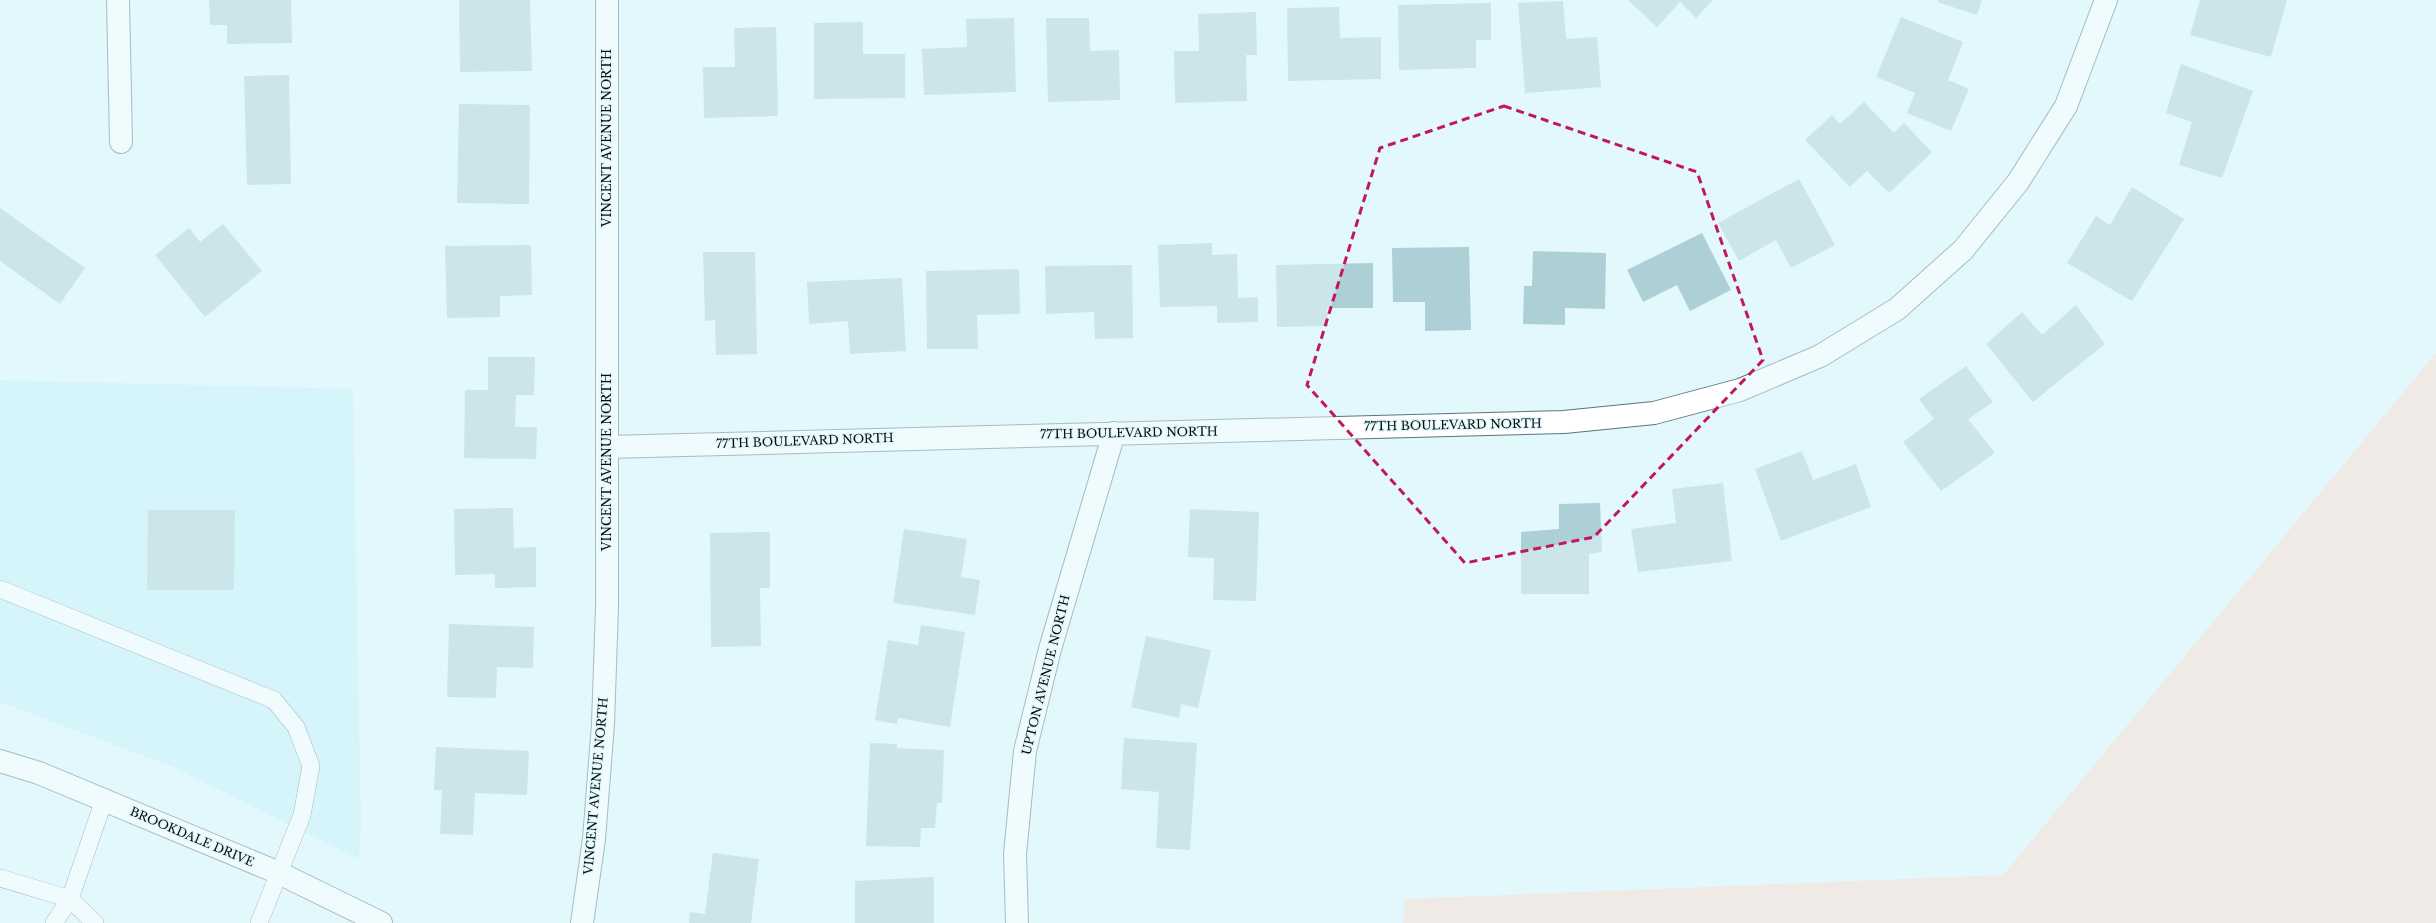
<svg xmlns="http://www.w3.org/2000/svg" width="2436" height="923" viewBox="0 0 2436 923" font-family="'Libre Baskerville',serif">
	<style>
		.built { fill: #c4f1fa }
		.green { fill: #fcdacb }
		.building { fill: #adcfd6 }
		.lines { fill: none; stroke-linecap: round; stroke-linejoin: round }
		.service-casing { stroke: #57767d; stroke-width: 18 }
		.minor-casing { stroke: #57767d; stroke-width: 24 }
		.tertiary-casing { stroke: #57767d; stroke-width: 24 }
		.service { stroke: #fff; stroke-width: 17 }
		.minor { stroke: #fff; stroke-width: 22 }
		.tertiary { stroke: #fff; stroke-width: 22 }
		.marked { fill: none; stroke: #c2185b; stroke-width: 3; stroke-dasharray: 8 5; stroke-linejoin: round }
		.labels { text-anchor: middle; stroke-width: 3; stroke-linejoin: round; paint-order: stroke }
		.street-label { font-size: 12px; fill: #040e11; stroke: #e3f8fc }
	</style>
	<rect width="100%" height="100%" fill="#e3f8fc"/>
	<!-- built -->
	<path class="built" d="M 0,380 L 353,389 L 361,825 L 359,859 L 173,767 L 0,702 Z"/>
	<!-- green -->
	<path class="green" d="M 2436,353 L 2436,923 L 1403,923 L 1405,899 L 2003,875 Z"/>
	<!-- building -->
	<path class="building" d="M 209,0 L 291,0 L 292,43 L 227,44 L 227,25 L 210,25 Z
		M 459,0 L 530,0 L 532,71 L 460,72 Z
		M 1628,0 L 1713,0 L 1696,18 L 1680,2 L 1657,27 Z
		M 1938,0 L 1982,0 L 1977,15 L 1937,2 Z
		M 2200,0 L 2287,0 L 2271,57 L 2190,35 Z
		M 1563,1 L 1566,39 L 1597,37 L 1601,87 L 1525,93 L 1518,3 Z
		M 1491,3 L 1491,40 L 1476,40 L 1476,68 L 1399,70 L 1398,5 Z
		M 1339,7 L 1340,38 L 1381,37 L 1381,79 L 1288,81 L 1287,8 Z
		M 1256,12 L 1257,55 L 1246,55 L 1247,101 L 1175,103 L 1174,51 L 1199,51 L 1198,14 Z
		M 1901,17 L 1963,42 L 1948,80 L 1969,89 L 1951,131 L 1907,113 L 1915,93 L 1876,77 Z
		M 1014,18 L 1016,92 L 924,95 L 922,49 L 967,47 L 966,19 Z
		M 1046,18 L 1089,18 L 1090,51 L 1119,50 L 1120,100 L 1048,102 Z
		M 863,22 L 863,54 L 905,54 L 905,98 L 814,99 L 814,23 Z
		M 776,27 L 778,116 L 704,118 L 703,67 L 735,67 L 734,28 Z
		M 2181,64 L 2253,91 L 2222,178 L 2179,165 L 2192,122 L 2166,113 Z
		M 289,75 L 291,184 L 247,185 L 244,76 Z
		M 1864,102 L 1894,133 L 1904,123 L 1932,152 L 1889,193 L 1867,171 L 1850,187 L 1805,140 L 1832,115 L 1840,124 Z
		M 459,104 L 530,105 L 529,204 L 457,203 Z
		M 1799,179 L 1835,245 L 1791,268 L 1776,240 L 1739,261 L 1718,223 Z
		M 2132,187 L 2184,219 L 2132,301 L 2067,263 L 2096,216 L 2110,225 Z
		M 0,208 L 85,268 L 60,304 L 0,261 Z
		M 223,224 L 262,271 L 205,317 L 155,255 L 189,228 L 200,242 Z
		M 1702,233 L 1731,290 L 1690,311 L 1677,285 L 1643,302 L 1627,270 Z
		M 1212,243 L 1212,255 L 1237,254 L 1238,298 L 1258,297 L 1258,322 L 1217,323 L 1217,306 L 1160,307 L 1158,245 Z
		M 531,245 L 532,295 L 500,296 L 500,317 L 447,318 L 445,246 Z
		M 1469,247 L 1471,330 L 1425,331 L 1425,302 L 1393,302 L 1392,248 Z
		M 1533,251 L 1606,253 L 1605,309 L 1565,308 L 1565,325 L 1523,324 L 1524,286 L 1532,286 Z
		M 703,252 L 755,252 L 757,354 L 716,355 L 715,320 L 705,321 Z
		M 1373,263 L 1373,308 L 1327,308 L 1328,326 L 1277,327 L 1276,265 Z
		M 1132,265 L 1133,338 L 1095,339 L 1094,312 L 1046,314 L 1045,266 Z
		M 1019,269 L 1020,314 L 977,315 L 978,349 L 927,349 L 926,271 Z
		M 902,278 L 906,351 L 850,354 L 848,321 L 809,324 L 807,282 Z
		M 2076,305 L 2105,344 L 2033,402 L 1986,344 L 2022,312 L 2042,335 Z
		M 488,357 L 535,357 L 534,395 L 516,395 L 515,427 L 537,427 L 536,459 L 464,458 L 465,390 L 488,390 Z
		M 1966,366 L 1993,402 L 1968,419 L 1995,453 L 1941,491 L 1903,442 L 1934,419 L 1919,399 Z
		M 1802,451 L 1813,480 L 1856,464 L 1871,507 L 1781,541 L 1755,469 Z
		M 1723,483 L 1732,561 L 1638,572 L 1631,529 L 1676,523 L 1672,489 Z
		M 1600,503 L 1602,552 L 1589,554 L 1589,594 L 1521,594 L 1521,532 L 1559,529 L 1559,504 Z
		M 513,508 L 514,548 L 536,547 L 536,587 L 495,588 L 495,574 L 455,575 L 454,509 Z
		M 1190,509 L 1259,512 L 1256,601 L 1213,600 L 1214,558 L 1188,557 Z
		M 148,510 L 235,510 L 234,590 L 147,590 Z
		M 904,529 L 967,539 L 961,577 L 980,580 L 975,615 L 893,603 Z
		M 770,532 L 770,588 L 760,588 L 761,646 L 711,647 L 710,533 Z
		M 449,624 L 534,627 L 533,668 L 497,667 L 496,698 L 447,697 Z
		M 921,625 L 965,632 L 950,727 L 898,718 L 897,724 L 875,720 L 888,640 L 918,645 Z
		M 1146,636 L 1211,650 L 1198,708 L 1181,704 L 1179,718 L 1131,707 Z
		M 1124,738 L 1197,743 L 1190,850 L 1156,848 L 1159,792 L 1121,789 Z
		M 870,743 L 897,744 L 897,748 L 944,750 L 942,803 L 937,803 L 935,828 L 921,828 L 920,847 L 866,846 Z
		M 436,747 L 529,751 L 527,795 L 475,793 L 473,835 L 440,834 L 442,790 L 434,790 Z
		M 713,853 L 759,859 L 751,923 L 689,923 L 690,912 L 705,914 Z
		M 934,877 L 934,923 L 855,923 L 855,881 Z"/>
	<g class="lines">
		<defs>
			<path id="service" d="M 0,589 L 274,700 L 296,727 L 311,766 L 302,815 L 259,923
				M 0,878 L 70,899 L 95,923
				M 54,923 L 70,899 L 104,800"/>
			<path id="minor" d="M 118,0 L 121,142
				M 607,447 L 1564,422 L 1654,413 L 1740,390 L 1820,356 L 1897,309 L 1963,250 L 2018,182 L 2066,106 L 2106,0
				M 582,923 L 594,839 L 603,724 L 607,607 L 607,0
				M 1017,923 L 1015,854 L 1025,751 L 1050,649 L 1114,433"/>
			<path id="tertiary" d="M 0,761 L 39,773 L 279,873 L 381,923"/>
		</defs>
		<!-- service casing -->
		<use href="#service" class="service-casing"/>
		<!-- minor casing -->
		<use href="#minor" class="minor-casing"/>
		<!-- tertiary casing -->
		<use href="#tertiary" class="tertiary-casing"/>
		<!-- service -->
		<use href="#service" class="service"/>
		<!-- minor -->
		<use href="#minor" class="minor"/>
		<!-- tertiary -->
		<use href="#tertiary" class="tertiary"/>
	</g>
	<!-- marked area -->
	<path d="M0 0H2436V923H0ZM 1504,106 L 1697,172 L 1763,360 L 1594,537 L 1465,563 L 1307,385 L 1380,148 Z" fill="#e3f8fc" fill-opacity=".55" fill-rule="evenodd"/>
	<path class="marked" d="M 1504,106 L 1697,172 L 1763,360 L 1594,537 L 1465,563 L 1307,385 L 1380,148 Z"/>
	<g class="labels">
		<!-- street labels -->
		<g class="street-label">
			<text transform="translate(607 138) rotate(-90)" y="4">VINCENT AVENUE NORTH</text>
			<text transform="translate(1453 425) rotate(-1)" y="4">77TH BOULEVARD NORTH</text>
			<text transform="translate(1129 433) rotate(-1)" y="4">77TH BOULEVARD NORTH</text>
			<text transform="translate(805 441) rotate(-2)" y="4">77TH BOULEVARD NORTH</text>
			<text transform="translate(607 462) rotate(-90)" y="4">VINCENT AVENUE NORTH</text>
			<text transform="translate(1046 675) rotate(-76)" y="4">UPTON AVENUE NORTH</text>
			<text transform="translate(596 786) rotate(-85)" y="4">VINCENT AVENUE NORTH</text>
			<text transform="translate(192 837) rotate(23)" y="4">BROOKDALE DRIVE</text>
		</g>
	</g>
</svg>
